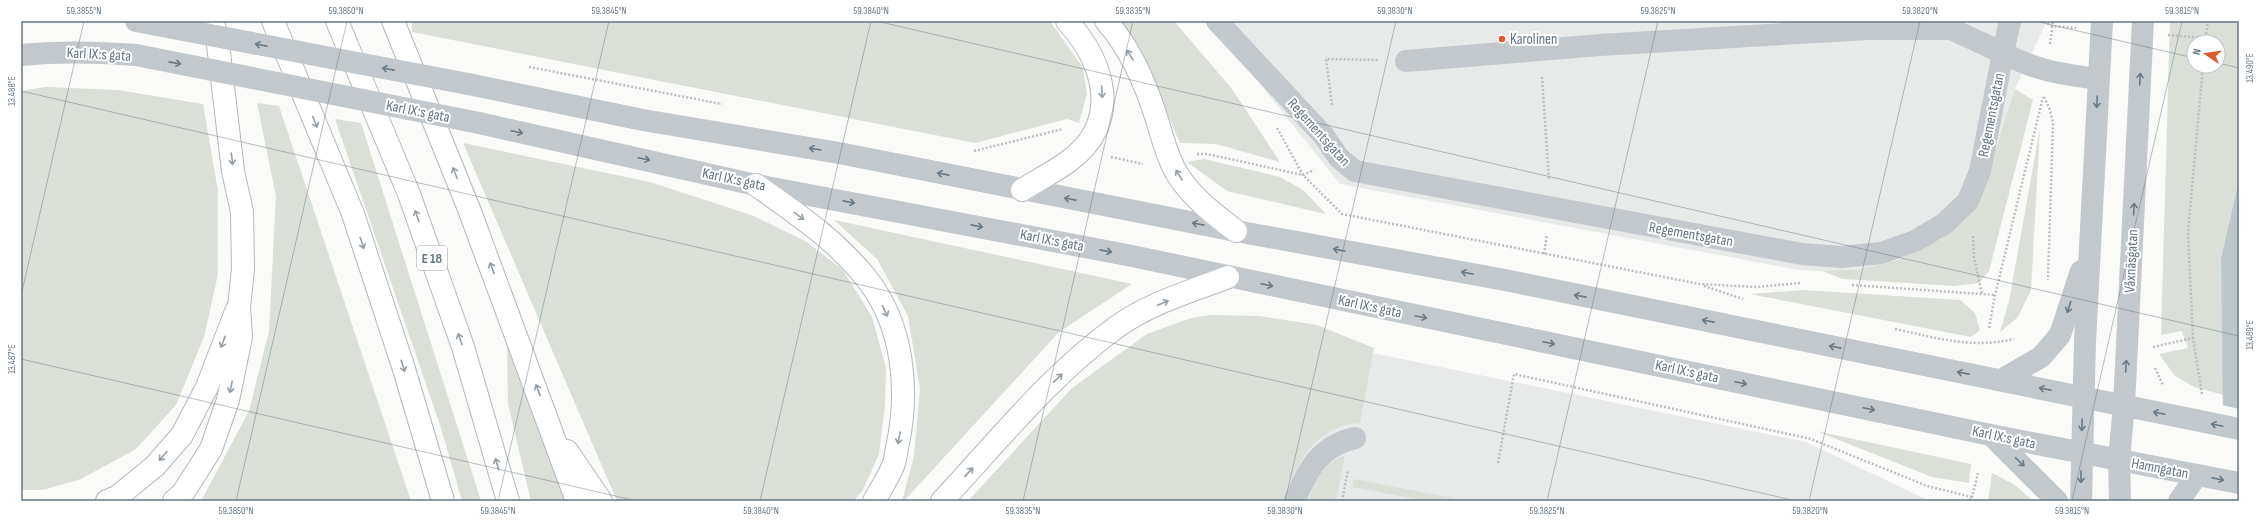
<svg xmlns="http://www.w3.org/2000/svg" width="2260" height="522" viewBox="0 0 2260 522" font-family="'Sofia Sans Condensed',sans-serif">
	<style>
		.built { fill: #e8e9e9 }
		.green { fill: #dadfd7; fill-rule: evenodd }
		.water { fill: #bbc7cb }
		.pier { fill: #fafaf8 }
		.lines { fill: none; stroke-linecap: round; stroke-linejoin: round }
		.highway-casing { stroke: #b4b9bd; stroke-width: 24 }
		.path { stroke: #bbbfc2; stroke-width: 2.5; stroke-dasharray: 2 2; stroke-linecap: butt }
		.minor { stroke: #c3c8cc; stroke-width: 22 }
		.highway { stroke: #fff; stroke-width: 22 }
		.minor-bridge { stroke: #c3c8cc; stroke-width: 22 }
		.oneway { stroke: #6a7a87 }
		.oneway2 { stroke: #939fa8 }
		.ticks { fill: none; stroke: #657683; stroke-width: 1; stroke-opacity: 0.45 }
		.poi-dot { fill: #e4572e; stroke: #fff; stroke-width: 1.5 }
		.labels { text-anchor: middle; stroke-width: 4; stroke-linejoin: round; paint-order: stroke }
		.shield { fill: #fff; stroke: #939fa8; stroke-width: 1 }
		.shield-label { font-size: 14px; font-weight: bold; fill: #657683 }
		.poi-label { font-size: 15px; fill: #657683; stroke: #fff; text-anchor: start }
		.street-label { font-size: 15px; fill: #657683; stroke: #fff }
		.neatline { fill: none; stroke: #657683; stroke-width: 1.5 }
		.ticks-label { font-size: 10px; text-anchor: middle; fill: #657683 }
	</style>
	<rect width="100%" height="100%" fill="#fafaf8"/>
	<!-- built -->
	<path class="built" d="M 1206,21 L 2047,21 L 2015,89 L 1978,203 L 1943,238 L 1897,260 L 1860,269 L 1822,271 L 1799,270 L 1340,184 L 1228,44 Z
		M 1348,348 L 1806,442 L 1930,501 L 1221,501 Z"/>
	<!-- green -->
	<path class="green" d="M 412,21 L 1050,21 L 1083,68 L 1087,94 L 1079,123 L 1067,119 L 975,143 L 412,32 Z
		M 1120,21 L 1174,21 L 1232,89 L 1280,162 L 1216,144 L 1180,143 L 1136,42 Z
		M 2170,21 L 2239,21 L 2239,180 L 2221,258 L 2224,395 L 2194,387 L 2175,376 L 2159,354 L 2188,348 L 2182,331 L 2161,335 ZM 2194,42 L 2218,42 L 2218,66 L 2194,66 Z
		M 45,87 L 118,90 L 203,104 L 218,191 L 218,274 L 204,337 L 176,405 L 136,449 L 81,479 L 43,490 L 21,490 L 21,91 Z
		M 2015,89 L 2033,100 L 1989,271 L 1979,283 L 1954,286 L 1843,279 L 1822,271 L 1860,269 L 1897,260 L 1943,238 L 1978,203 Z
		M 257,103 L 279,106 L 411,501 L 201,501 L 249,411 L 269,331 L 276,196 Z
		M 335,119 L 361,123 L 481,501 L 462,501 L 441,428 Z
		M 2040,128 L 2031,290 L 2018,317 L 2000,332 L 2009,301 Z
		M 463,143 L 650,182 L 754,216 L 807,242 L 843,270 L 872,317 L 886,368 L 885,405 L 879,454 L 863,490 L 854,501 L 617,501 Z
		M 1204,159 L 1280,177 L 1303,190 L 1326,214 L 1227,191 L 1187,162 Z
		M 834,220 L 1132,284 L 1059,332 L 904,501 L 902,501 L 914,456 L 920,389 L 908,316 L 877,259 Z
		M 1803,290 L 1960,300 L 1975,313 L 1980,330 L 1971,337 L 1750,294 Z
		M 1211,315 L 1259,316 L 1317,325 L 1374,348 L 1360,423 C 1353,424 1345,424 1339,427 C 1308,439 1293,473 1282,501 L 968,501 L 1072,388 L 1147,334 L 1191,318 Z
		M 507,342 L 566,501 L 531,501 L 508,404 Z
		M 1816,431 L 1971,464 L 1969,483 L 1932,477 Z
		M 1345,455 L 1336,501 L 1307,501 C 1319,478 1320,466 1345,455 Z
		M 1992,473 L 2015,485 L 2033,501 L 1988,501 Z
		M 1354,479 L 1468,501 L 1426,501 L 1352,487 Z"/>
	<!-- water -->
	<path class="water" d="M 2239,180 L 2239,501 L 2224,501 L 2221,258 Z"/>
	<!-- pier -->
	<path class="pier" d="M 2222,405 L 2239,409 L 2239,501 L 2222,501 Z"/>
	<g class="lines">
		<defs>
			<path id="highway" d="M 273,21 L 353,214 L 404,369 L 443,501
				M 337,21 L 409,194 L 463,347 L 508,501
				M 393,21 L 469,209 L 577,501
				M 1106,21 C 1131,49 1146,84 1157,120 C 1163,139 1168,160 1179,177 C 1194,199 1215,215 1236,231
				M 756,185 C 797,214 839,242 870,283 C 903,328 909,389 898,443 C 896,450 896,459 893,466 C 888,478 880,490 874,501
				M 1022,190 C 1038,180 1054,172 1069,161 C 1122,122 1105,63 1067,21
				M 567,451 L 601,501
				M 107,501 L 117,497 L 155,466 L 182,435 L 207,387 L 237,309
				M 174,501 L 183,493 L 211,449 L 228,400 L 241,337 L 239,307 L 243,269 L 242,212 L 233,171 L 217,36 L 212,21
				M 942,501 C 998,441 1051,374 1118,326 C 1150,303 1192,291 1228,277"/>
		</defs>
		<!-- highway casing -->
		<use href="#highway" class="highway-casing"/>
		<!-- path -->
		<path class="path" d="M 2044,21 L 2052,26 L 2076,28
			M 2168,35 L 2206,38
			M 2205,42 L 2208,21
			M 2050,44 L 2053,21
			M 529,67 L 722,104
			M 1542,77 L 1549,180
			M 2044,97 L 2050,110 L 2053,123 L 2048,280
			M 1332,105 L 1326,59 L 1379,60
			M 1277,128 L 1303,175 L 1342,214 L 1700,284 L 1756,287 L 1801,283
			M 974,151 L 1063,129
			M 1197,154 L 1207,154 L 1303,175 L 1314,170
			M 1111,157 L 1143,164
			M 1973,236 L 1974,257 L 1982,294
			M 1544,254 L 1547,234
			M 1852,285 L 1995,295
			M 1704,286 L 1743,299
			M 1989,328 L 1995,295 L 2043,97
			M 1895,329 C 1937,338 1972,349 2014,339
			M 2153,347 L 2193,338
			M 2155,368 L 2163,385
			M 2202,394 L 2193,338 L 2188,232 L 2203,66
			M 1498,463 L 1514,374 L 1811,439 L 1927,486 L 1972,497 L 1969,501
			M 1342,501 L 1348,470
			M 1975,501 L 1972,497 L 1978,473"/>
		<!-- minor -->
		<path class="minor" d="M 1217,21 L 1324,136 L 1339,158 L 1355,171 L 1802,254 L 1842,257 L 1881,253 L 1915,241 L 1944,224 L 1968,201 L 1980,171 L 2003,53 C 2037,71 2061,74 2098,79
			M 21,55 C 60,51 97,52 136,55
			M 1406,61 L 1600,45 L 1867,29 L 1951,29 L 2003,53 L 2010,21
			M 468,84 L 643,120 L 839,153 L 1236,231 L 1505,280 L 2195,420
			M 479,123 L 756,185 L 1127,255 L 1991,435 L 2197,475 L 2179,501
			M 2001,380 L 2041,357 L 2060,335 L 2081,271
			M 1991,435 L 2057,501
			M 1294,501 C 1309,469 1318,447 1355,438
			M 2081,501 L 2085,342 L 2102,21
			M 2120,501 L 2119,459 L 2124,405 L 2143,21"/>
		<!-- highway -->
		<use href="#highway" class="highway"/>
		<!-- minor-bridge -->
		<path class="minor-bridge" d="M 136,21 L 468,84
			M 136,55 L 479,123
			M 2195,420 L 2239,429
			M 2197,475 L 2239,483"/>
	</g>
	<!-- one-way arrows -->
	<defs><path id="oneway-shaft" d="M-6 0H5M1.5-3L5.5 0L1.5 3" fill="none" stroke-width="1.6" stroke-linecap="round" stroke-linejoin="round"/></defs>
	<g class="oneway">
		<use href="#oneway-shaft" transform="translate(261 45) rotate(-169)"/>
		<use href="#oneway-shaft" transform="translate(175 63) rotate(11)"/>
		<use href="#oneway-shaft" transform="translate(388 69) rotate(-169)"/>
		<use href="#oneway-shaft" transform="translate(2140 79) rotate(-87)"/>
		<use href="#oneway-shaft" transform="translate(2097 102) rotate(92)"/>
		<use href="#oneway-shaft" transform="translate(517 132) rotate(12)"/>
		<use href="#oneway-shaft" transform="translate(815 149) rotate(-171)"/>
		<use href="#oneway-shaft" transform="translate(644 159) rotate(12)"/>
		<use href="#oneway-shaft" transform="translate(943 174) rotate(-169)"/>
		<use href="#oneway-shaft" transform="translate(1070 199) rotate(-169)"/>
		<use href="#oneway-shaft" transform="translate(849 202) rotate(11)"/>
		<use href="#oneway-shaft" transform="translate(2134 209) rotate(-87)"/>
		<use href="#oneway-shaft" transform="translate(1198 224) rotate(-169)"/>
		<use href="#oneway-shaft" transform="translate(977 226) rotate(11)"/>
		<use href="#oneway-shaft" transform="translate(1339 250) rotate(-170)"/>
		<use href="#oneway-shaft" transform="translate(1106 251) rotate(11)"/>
		<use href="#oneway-shaft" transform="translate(1467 273) rotate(-170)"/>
		<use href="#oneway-shaft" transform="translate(1267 285) rotate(12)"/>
		<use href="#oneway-shaft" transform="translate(1580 296) rotate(-169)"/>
		<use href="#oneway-shaft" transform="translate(2069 307) rotate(108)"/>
		<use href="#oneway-shaft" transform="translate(1421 317) rotate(12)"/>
		<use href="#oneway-shaft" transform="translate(1708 321) rotate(-169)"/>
		<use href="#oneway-shaft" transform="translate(1549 343) rotate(12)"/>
		<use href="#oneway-shaft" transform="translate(1835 347) rotate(-169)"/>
		<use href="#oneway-shaft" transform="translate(2126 366) rotate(-87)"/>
		<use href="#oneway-shaft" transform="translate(1963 373) rotate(-169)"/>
		<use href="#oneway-shaft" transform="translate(1741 383) rotate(12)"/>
		<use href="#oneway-shaft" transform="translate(2045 389) rotate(-169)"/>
		<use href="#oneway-shaft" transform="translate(1869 409) rotate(12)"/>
		<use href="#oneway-shaft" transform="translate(2159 413) rotate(-168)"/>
		<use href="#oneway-shaft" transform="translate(2082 425) rotate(92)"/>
		<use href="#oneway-shaft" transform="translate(2217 425) rotate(-168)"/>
		<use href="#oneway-shaft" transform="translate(2020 462) rotate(44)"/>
		<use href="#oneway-shaft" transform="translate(2081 477) rotate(90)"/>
		<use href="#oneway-shaft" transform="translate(2218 479) rotate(11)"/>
	</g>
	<g class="oneway2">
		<use href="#oneway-shaft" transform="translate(1130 55) rotate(-122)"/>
		<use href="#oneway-shaft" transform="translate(1102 92) rotate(87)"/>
		<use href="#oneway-shaft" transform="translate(315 122) rotate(68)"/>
		<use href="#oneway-shaft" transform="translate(232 159) rotate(83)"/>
		<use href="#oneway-shaft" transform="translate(455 173) rotate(-112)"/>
		<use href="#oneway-shaft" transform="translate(1179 175) rotate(-122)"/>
		<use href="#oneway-shaft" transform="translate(417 216) rotate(-109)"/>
		<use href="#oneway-shaft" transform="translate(799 216) rotate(36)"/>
		<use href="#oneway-shaft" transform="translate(362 243) rotate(72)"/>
		<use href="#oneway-shaft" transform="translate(492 268) rotate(-111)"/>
		<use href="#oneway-shaft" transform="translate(1163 303) rotate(-23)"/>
		<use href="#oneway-shaft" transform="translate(885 311) rotate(64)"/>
		<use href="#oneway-shaft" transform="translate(460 339) rotate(-109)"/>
		<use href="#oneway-shaft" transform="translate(223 342) rotate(110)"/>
		<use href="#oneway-shaft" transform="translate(403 366) rotate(72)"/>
		<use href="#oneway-shaft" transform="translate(1058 378) rotate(-44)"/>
		<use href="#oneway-shaft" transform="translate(231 387) rotate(101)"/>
		<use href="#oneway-shaft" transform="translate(538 390) rotate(-111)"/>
		<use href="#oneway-shaft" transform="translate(899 438) rotate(101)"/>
		<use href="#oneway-shaft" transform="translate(163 456) rotate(131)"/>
		<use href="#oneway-shaft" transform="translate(497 464) rotate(-106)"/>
		<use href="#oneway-shaft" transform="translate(969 472) rotate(-47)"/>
	</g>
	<!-- ticks -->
	<path class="ticks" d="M 876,21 L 2239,336M 2035,21 L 2194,58M 2218,63 L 2239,68M 21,91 L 1796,501M 21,296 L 84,21M 21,359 L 637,501M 236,501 L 347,21M 498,501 L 609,21M 760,501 L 871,21M 1023,501 L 1133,21M 1285,501 L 1396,21M 1547,501 L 1658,21M 1809,501 L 1920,21M 2072,501 L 2182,21"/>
	<!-- markers -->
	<circle class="poi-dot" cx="1502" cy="39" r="4"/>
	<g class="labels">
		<!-- shield labels -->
		<rect class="shield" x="417" y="246" width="30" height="24" rx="3"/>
		<g class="shield-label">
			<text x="432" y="263">E 18</text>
		</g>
		<!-- poi labels -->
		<g class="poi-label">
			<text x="1510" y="44">Karolinen</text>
		</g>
		<!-- street labels -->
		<g class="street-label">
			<text transform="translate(99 54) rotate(3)" y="5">Karl IX:s gata</text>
			<text transform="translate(418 111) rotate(11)" y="5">Karl IX:s gata</text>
			<text transform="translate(1991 115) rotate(-79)" y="5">Regementsgatan</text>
			<text transform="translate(1319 132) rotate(48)" y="5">Regementsgatan</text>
			<text transform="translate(734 179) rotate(12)" y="5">Karl IX:s gata</text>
			<text transform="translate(1691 234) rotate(10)" y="5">Regementsgatan</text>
			<text transform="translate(1052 240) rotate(11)" y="5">Karl IX:s gata</text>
			<text transform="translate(2131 261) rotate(-87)" y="5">Våxnäsgatan</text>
			<text transform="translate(1370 306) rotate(12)" y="5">Karl IX:s gata</text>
			<text transform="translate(1687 371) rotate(12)" y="5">Karl IX:s gata</text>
			<text transform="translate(2004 437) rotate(12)" y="5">Karl IX:s gata</text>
			<text transform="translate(2160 468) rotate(11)" y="5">Hamngatan</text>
		</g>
	</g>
	<!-- border -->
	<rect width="2260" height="522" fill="none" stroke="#ffffff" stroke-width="44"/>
	<!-- north arrow -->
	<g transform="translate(2206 54) rotate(283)"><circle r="19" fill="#ffffff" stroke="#c1c8cd"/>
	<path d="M0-3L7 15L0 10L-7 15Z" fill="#e4572e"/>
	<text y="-6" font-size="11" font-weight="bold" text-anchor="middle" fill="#657683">N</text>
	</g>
	<rect x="22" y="22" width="2216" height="478" class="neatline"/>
	<g class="ticks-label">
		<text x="84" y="14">59.3855°N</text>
		<text x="346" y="14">59.3850°N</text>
		<text x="609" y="14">59.3845°N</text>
		<text x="871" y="14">59.3840°N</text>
		<text x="1133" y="14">59.3835°N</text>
		<text x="1395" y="14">59.3830°N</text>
		<text x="1658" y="14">59.3825°N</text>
		<text x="1920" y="14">59.3820°N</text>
		<text x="2182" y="14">59.3815°N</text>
		<text transform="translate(2249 68) rotate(-90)" y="4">13.490°E</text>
		<text transform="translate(11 91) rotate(-90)" y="4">13.488°E</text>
		<text transform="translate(2249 335) rotate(-90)" y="4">13.489°E</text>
		<text transform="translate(11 359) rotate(-90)" y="4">13.487°E</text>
		<text x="236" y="514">59.3850°N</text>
		<text x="498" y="514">59.3845°N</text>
		<text x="761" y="514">59.3840°N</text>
		<text x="1023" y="514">59.3835°N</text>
		<text x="1285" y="514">59.3830°N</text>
		<text x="1547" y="514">59.3825°N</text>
		<text x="1810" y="514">59.3820°N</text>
		<text x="2072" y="514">59.3815°N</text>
	</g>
</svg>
